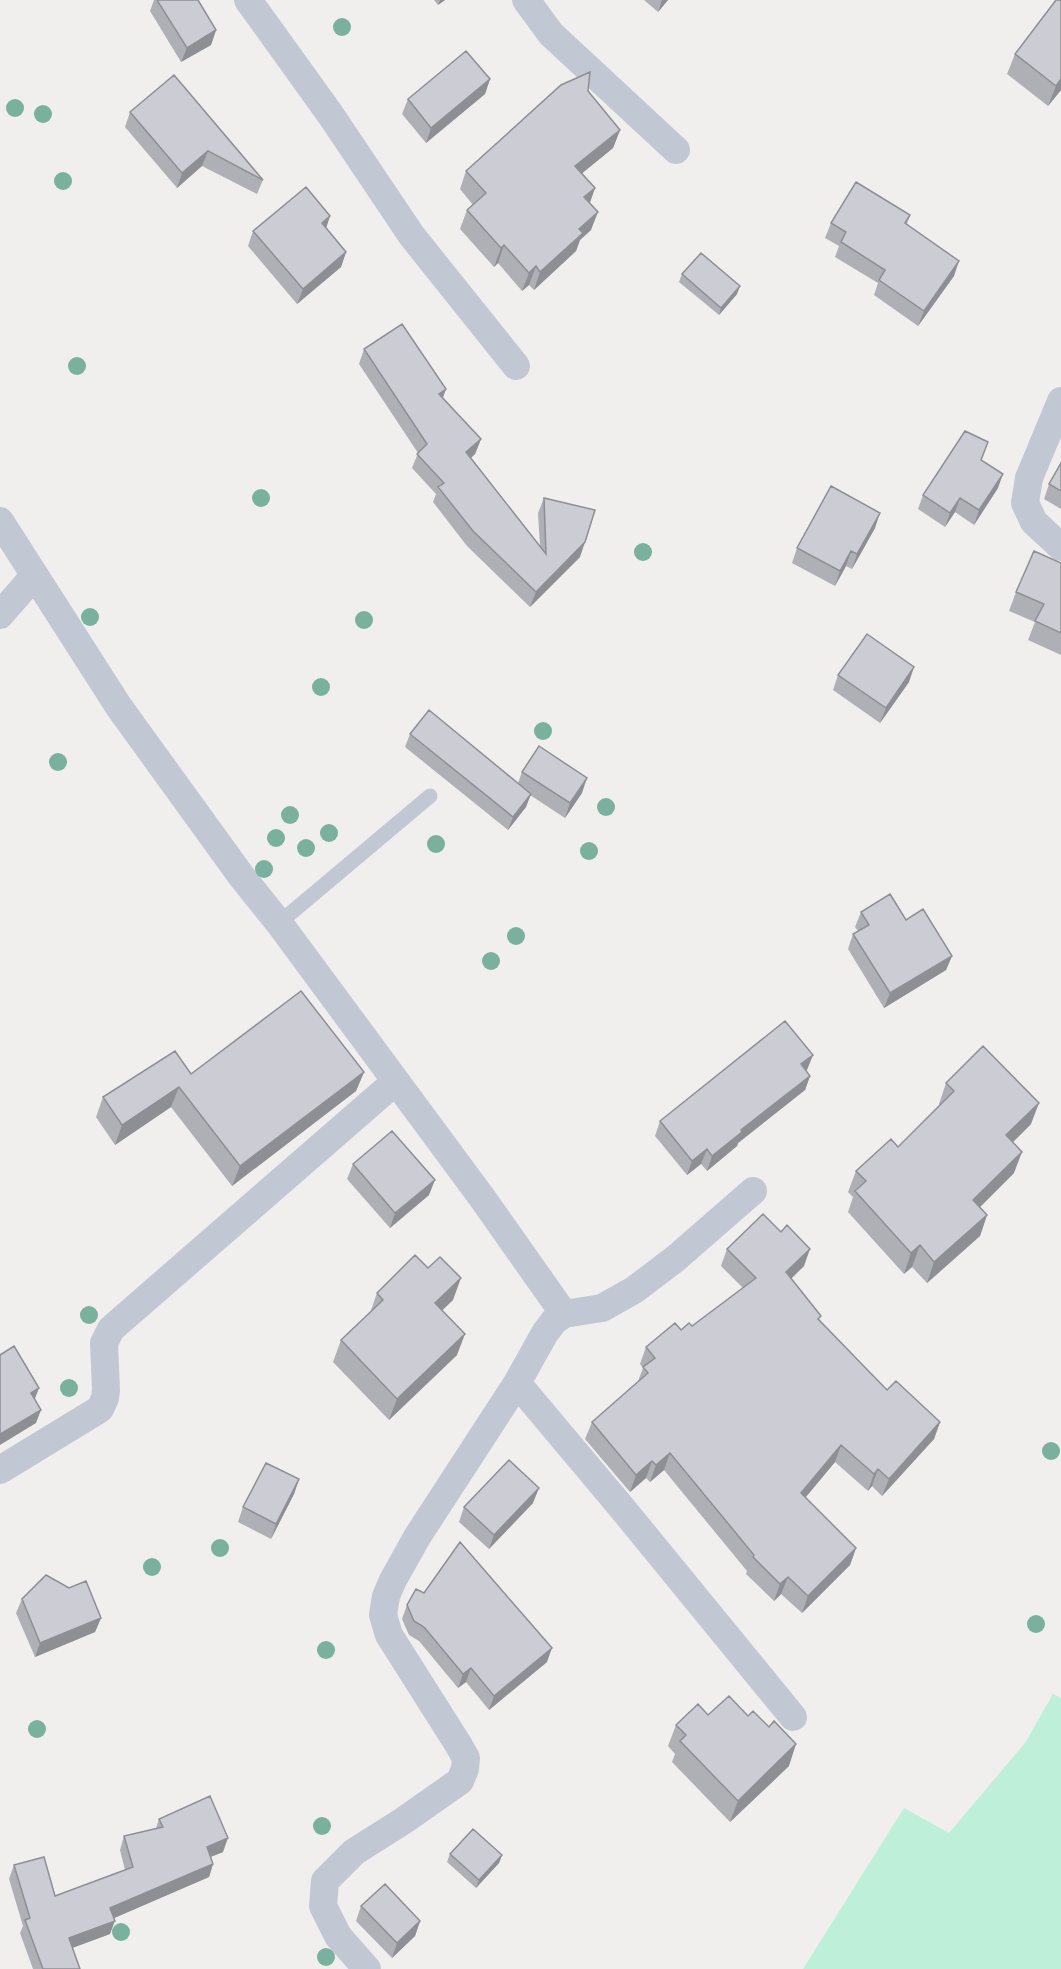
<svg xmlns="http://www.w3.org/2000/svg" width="1061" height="1969" viewBox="0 0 1061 1969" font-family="'Noto Sans',sans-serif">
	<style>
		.green { fill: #bdefd9 }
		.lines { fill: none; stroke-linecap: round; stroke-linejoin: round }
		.lane { stroke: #c2c8d3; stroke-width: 15 }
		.street { stroke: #c2c8d3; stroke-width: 28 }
		.tree { fill: #79b09e }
		.wall { fill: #afafb6 }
		.shaded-wall { fill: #8e8f94 }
		.building { fill: #cbccd4; stroke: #8e8f94; stroke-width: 1.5 }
	</style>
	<rect width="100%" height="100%" fill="#f1efee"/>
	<!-- green -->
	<path class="green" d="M 1053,1694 L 1061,1698 L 1061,1969 L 803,1969 L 904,1808 L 949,1833 L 1025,1743 Z"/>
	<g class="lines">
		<!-- lane -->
		<path class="lane" d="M 279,923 L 430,796"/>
		<!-- street -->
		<path class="street" d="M 248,0 L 330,114 L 412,236 L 516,366
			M 526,0 L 551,34 L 676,150
			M 1061,401 L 1029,478 L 1025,503 L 1034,522 L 1061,547
			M 0,521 L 119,707 L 242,877 L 279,923 L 483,1199 L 564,1314
			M 0,615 L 34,576
			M 517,1383 L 622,1508 L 793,1717
			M 0,1470 L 100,1409 L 105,1398 L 106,1390 L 104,1343 L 111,1329 L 395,1082
			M 367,1969 L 338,1936 L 323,1906 L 325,1881 L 354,1852 L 403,1821 L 460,1781 L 465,1769 L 466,1758 L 458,1744 L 389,1635 L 383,1615 L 386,1596 L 393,1580 L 417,1537 L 517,1383 L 545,1333 L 554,1321 L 564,1314 L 602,1308 L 634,1290 L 675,1259 L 753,1191"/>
	</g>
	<!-- trees -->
	<g class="tree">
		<circle cx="342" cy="27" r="9"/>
		<circle cx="15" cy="108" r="9"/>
		<circle cx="43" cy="114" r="9"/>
		<circle cx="63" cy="181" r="9"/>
		<circle cx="77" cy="366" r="9"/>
		<circle cx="261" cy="498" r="9"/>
		<circle cx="643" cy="552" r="9"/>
		<circle cx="90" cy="617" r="9"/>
		<circle cx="364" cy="620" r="9"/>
		<circle cx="321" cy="687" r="9"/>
		<circle cx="543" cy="731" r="9"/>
		<circle cx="58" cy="762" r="9"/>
		<circle cx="606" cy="807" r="9"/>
		<circle cx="290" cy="815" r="9"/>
		<circle cx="329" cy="833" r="9"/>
		<circle cx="276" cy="838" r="9"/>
		<circle cx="436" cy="844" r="9"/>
		<circle cx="306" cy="848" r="9"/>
		<circle cx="589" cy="851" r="9"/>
		<circle cx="264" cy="869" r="9"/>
		<circle cx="516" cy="936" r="9"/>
		<circle cx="491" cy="961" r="9"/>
		<circle cx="89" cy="1315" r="9"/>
		<circle cx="69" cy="1388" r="9"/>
		<circle cx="1051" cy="1451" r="9"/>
		<circle cx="220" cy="1548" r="9"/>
		<circle cx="152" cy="1567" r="9"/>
		<circle cx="1036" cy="1624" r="9"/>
		<circle cx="326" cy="1650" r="9"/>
		<circle cx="37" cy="1729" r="9"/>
		<circle cx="322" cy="1826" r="9"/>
		<circle cx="121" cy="1932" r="9"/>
		<circle cx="326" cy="1957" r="9"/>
	</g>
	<!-- wall -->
	<path class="wall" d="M 154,0 L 198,0 L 216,30 L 211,45 L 181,62 L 150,11 Z
		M 434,0 L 445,0 L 438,5 Z
		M 644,0 L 668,0 L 658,12 Z
		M 1015,54 L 1061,90 L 1048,106 L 1007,74 Z
		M 490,79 L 485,94 L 426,143 L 402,114 L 408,99 Z
		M 588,91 L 620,130 L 613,148 L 582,173 L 595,188 L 590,203 L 591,230 L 580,240 L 576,251 L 534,290 L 529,285 L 522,291 L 498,263 L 494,267 L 460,229 L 467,210 L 473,205 L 460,189 L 466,171 Z
		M 130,112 L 263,180 L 257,194 L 202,166 L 177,188 L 125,127 Z
		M 910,215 L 907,224 L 954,276 L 918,326 L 874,295 L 878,283 L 835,257 L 839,246 L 825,238 L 831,223 Z
		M 330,216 L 326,228 L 346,252 L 341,267 L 297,304 L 248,246 L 253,231 Z
		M 682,274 L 737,294 L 719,315 L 679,282 Z
		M 364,349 L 446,389 L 443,398 L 481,439 L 475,454 L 471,458 L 540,546 L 538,513 L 544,498 L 580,557 L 530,607 L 467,546 L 433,502 L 436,494 L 412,468 L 418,453 L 359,364 Z
		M 981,460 L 998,488 L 974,525 L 955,512 L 945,527 L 918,509 L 923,495 Z
		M 1061,463 L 1061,509 L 1044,499 L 1049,484 Z
		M 875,528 L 852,569 L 846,566 L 835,586 L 792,563 L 797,548 Z
		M 1061,563 L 1061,655 L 1028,640 L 1035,622 L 1009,611 L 1016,592 Z
		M 838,675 L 909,682 L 880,723 L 833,690 Z
		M 410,734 L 518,783 L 522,772 L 582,793 L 565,818 L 530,795 L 526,807 L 508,830 L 405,747 Z
		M 861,912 L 906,920 L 952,956 L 946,970 L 884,1008 L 848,949 L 853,934 L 858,931 L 855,927 Z
		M 813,1055 L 806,1071 L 810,1076 L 805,1090 L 738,1143 L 737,1146 L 707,1171 L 701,1164 L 687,1175 L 655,1136 L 660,1121 Z
		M 364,1072 L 356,1091 L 232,1186 L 171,1107 L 115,1145 L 96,1117 L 103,1097 L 191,1074 Z
		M 946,1083 L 1031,1124 L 1013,1142 L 1014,1173 L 980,1207 L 987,1215 L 980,1236 L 927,1283 L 912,1267 L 904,1274 L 848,1212 L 853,1197 L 848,1192 L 856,1171 L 898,1147 L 940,1106 L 939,1104 Z
		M 353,1164 L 429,1195 L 390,1228 L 347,1179 Z
		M 727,1249 L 804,1266 L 791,1279 L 820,1320 L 887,1390 L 940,1422 L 934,1439 L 882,1496 L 872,1486 L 868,1491 L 835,1462 L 805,1498 L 856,1548 L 850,1565 L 802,1613 L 781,1594 L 774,1601 L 746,1574 L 747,1571 L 664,1470 L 650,1482 L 646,1478 L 630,1492 L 585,1439 L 592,1422 L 638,1381 L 643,1368 L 640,1364 L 646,1347 L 681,1330 L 692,1326 L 743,1288 L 721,1266 Z
		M 377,1293 L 453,1300 L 442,1310 L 457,1355 L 389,1420 L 333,1362 L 341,1340 L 370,1313 Z
		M 299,1479 L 294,1494 L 271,1539 L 238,1522 L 243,1507 Z
		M 533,1503 L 489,1549 L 459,1522 L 464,1507 Z
		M 22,1599 L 101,1618 L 95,1632 L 35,1657 L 16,1613 Z
		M 407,1605 L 547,1662 L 489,1710 L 466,1682 L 458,1688 L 419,1641 L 409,1635 L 402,1619 Z
		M 708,1715 L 789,1766 L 730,1822 L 672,1762 L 675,1754 L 668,1746 L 676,1725 Z
		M 159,1819 L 223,1852 L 211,1857 L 213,1864 L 209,1877 L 114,1918 L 110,1934 L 72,1948 L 80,1969 L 33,1969 L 20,1933 L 23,1926 L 9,1879 L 14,1865 L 55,1896 L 125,1870 L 120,1850 L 124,1836 L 156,1828 Z
		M 450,1854 L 502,1855 L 499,1863 L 476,1888 L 447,1862 Z
		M 361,1906 L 420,1921 L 415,1936 L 392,1958 L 356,1921 Z"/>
	<!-- shaded-wall -->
	<path class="shaded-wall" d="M 440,0 L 445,0 L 438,5 Z
		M 662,0 L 668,0 L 658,12 Z
		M 216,30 L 211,45 L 181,62 L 187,48 Z
		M 490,79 L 485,94 L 426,143 L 431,128 Z
		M 1061,79 L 1061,90 L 1048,106 L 1056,86 Z
		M 620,130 L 613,148 L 569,184 L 575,166 Z
		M 208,151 L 202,166 L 177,188 L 182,173 Z
		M 595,188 L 588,207 L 584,197 Z
		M 598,212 L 591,230 L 580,240 L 576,251 L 534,290 L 540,272 L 579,229 Z
		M 330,216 L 325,231 L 322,223 Z
		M 504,245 L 498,263 L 494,267 L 501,248 Z
		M 346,252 L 341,267 L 297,304 L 303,289 Z
		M 959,261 L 954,276 L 918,326 L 924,311 Z
		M 536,266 L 529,285 L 522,291 L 529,273 Z
		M 740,286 L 737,294 L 719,315 L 721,308 Z
		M 446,389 L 440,404 L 439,394 Z
		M 481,439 L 475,454 L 461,467 L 466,452 Z
		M 1003,474 L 998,488 L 974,525 L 979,510 Z
		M 960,498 L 955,512 L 945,527 L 950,513 Z
		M 880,513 L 875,528 L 852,569 L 857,554 Z
		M 585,542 L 580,557 L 530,607 L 536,592 Z
		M 851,551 L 846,566 L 835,586 L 840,571 Z
		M 914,667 L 909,682 L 880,723 L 886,708 Z
		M 587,778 L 582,793 L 565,818 L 570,803 Z
		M 531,794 L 526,807 L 508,830 L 513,817 Z
		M 952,956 L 946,970 L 884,1008 L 890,993 Z
		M 813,1055 L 807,1070 L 796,1079 L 801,1064 Z
		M 364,1072 L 356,1091 L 232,1186 L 240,1166 Z
		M 810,1076 L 805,1090 L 738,1143 L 737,1146 L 707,1171 L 712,1156 L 741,1130 Z
		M 179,1087 L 171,1107 L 115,1145 L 122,1125 Z
		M 1039,1103 L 1031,1124 L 998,1157 L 1006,1135 Z
		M 707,1149 L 701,1164 L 687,1175 L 692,1161 Z
		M 1022,1152 L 1014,1173 L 966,1221 L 973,1200 Z
		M 435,1180 L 429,1195 L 390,1228 L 395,1213 Z
		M 987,1215 L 980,1236 L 927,1283 L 934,1262 Z
		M 920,1245 L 912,1267 L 904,1274 L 911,1253 Z
		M 810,1249 L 804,1266 L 780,1289 L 786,1272 Z
		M 461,1278 L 453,1300 L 427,1325 L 435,1303 Z
		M 465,1334 L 457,1355 L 389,1420 L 397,1399 Z
		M 39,1388 L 34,1401 L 31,1393 Z
		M 41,1410 L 36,1423 L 0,1445 L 0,1434 Z
		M 940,1422 L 934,1439 L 882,1496 L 889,1479 Z
		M 841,1445 L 835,1462 L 795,1510 L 801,1493 Z
		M 670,1453 L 664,1470 L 650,1482 L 656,1465 Z
		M 652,1461 L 646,1478 L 630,1492 L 636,1475 Z
		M 878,1469 L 872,1486 L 868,1491 L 874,1474 Z
		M 299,1479 L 294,1494 L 271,1539 L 276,1524 Z
		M 539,1488 L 533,1503 L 489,1549 L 494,1535 Z
		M 856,1548 L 850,1565 L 802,1613 L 808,1596 Z
		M 788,1577 L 781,1594 L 774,1601 L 780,1584 Z
		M 101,1618 L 95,1632 L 35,1657 L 40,1643 Z
		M 552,1648 L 547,1662 L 489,1710 L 494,1696 Z
		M 471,1668 L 466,1682 L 458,1688 L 463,1674 Z
		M 796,1744 L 789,1766 L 730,1822 L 738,1801 Z
		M 228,1838 L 223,1852 L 202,1860 L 207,1847 Z
		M 502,1855 L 499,1863 L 476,1888 L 479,1880 Z
		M 213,1864 L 209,1877 L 105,1922 L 110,1908 Z
		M 115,1921 L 110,1934 L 64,1951 L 69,1938 Z
		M 420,1921 L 415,1936 L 392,1958 L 397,1943 Z"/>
	<!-- building -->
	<path class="building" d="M 157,0 L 198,0 L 216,30 L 187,48 Z
		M 1056,0 L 1061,0 L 1061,79 L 1056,86 L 1015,54 Z
		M 466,51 L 490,79 L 431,128 L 408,99 Z
		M 590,72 L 588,91 L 620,130 L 575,166 L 595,188 L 584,197 L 598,212 L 579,229 L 583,233 L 540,272 L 536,266 L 529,273 L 504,245 L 501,248 L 467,210 L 486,193 L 466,171 L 561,85 Z
		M 174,75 L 263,180 L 208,151 L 182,173 L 130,112 Z
		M 856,182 L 910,215 L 905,223 L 959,261 L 924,311 L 879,280 L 885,270 L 841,242 L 846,232 L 831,223 Z
		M 306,187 L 330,216 L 322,223 L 346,252 L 303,289 L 253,231 Z
		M 701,253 L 740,286 L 721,308 L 682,274 Z
		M 402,324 L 446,389 L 439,394 L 481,439 L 466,452 L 546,554 L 544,498 L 595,510 L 585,542 L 536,592 L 473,531 L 438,487 L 444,483 L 417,454 L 427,444 L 364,349 Z
		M 965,431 L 988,442 L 981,460 L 1003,474 L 979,510 L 960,498 L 950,513 L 923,495 Z
		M 1061,463 L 1061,491 L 1049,484 Z
		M 831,486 L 880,513 L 857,554 L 851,551 L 840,571 L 797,548 Z
		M 1034,551 L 1061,563 L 1061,633 L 1035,621 L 1044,604 L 1016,592 Z
		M 867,634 L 914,667 L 886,708 L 838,675 Z
		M 429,710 L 531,794 L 513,817 L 410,734 Z
		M 539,746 L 587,778 L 570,803 L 522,772 Z
		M 890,894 L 906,920 L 923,909 L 952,956 L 890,993 L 853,934 L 869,925 L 861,912 Z
		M 301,991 L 364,1072 L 240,1166 L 179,1087 L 122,1125 L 103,1097 L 175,1051 L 191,1074 Z
		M 785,1021 L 813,1055 L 801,1064 L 810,1076 L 741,1130 L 742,1132 L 712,1156 L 707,1149 L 692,1161 L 660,1121 Z
		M 983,1046 L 1039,1103 L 1006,1135 L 1022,1152 L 973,1200 L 987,1215 L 934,1262 L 920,1245 L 911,1253 L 855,1191 L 866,1181 L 856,1171 L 891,1139 L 898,1147 L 954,1091 L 946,1083 Z
		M 392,1131 L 435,1180 L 395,1213 L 353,1164 Z
		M 763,1214 L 781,1232 L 787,1225 L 810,1249 L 786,1272 L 821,1316 L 818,1319 L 887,1390 L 896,1381 L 940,1422 L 889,1479 L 878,1469 L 874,1474 L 841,1445 L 801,1493 L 856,1548 L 808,1596 L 788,1577 L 780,1584 L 753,1557 L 754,1555 L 670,1453 L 656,1465 L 652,1461 L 636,1475 L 592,1422 L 648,1373 L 643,1367 L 655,1358 L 646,1347 L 675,1323 L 681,1330 L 689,1323 L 692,1326 L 756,1278 L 727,1249 Z
		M 415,1255 L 428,1268 L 440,1257 L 461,1278 L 435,1303 L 465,1334 L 397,1399 L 341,1340 L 383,1300 L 377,1293 Z
		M 14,1346 L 39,1388 L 31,1393 L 41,1410 L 0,1434 L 0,1355 Z
		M 509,1460 L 539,1488 L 494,1535 L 464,1507 Z
		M 266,1463 L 299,1479 L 276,1524 L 243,1507 Z
		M 460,1542 L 552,1648 L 494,1696 L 471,1668 L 463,1674 L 424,1627 L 414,1621 L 407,1605 L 416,1589 L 424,1593 Z
		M 46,1575 L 69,1588 L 86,1581 L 101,1618 L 40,1643 L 22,1599 Z
		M 729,1696 L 748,1716 L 753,1711 L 769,1727 L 774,1721 L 796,1744 L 738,1801 L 680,1741 L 686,1735 L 676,1725 L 698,1704 L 708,1715 Z
		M 210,1796 L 228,1838 L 207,1847 L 213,1864 L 110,1908 L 115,1921 L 69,1938 L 80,1969 L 43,1969 L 25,1920 L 30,1918 L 14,1865 L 44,1857 L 55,1896 L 133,1867 L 124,1836 L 163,1827 L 159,1819 Z
		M 473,1829 L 502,1855 L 479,1880 L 450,1854 Z
		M 385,1884 L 420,1921 L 397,1943 L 361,1906 Z"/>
</svg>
